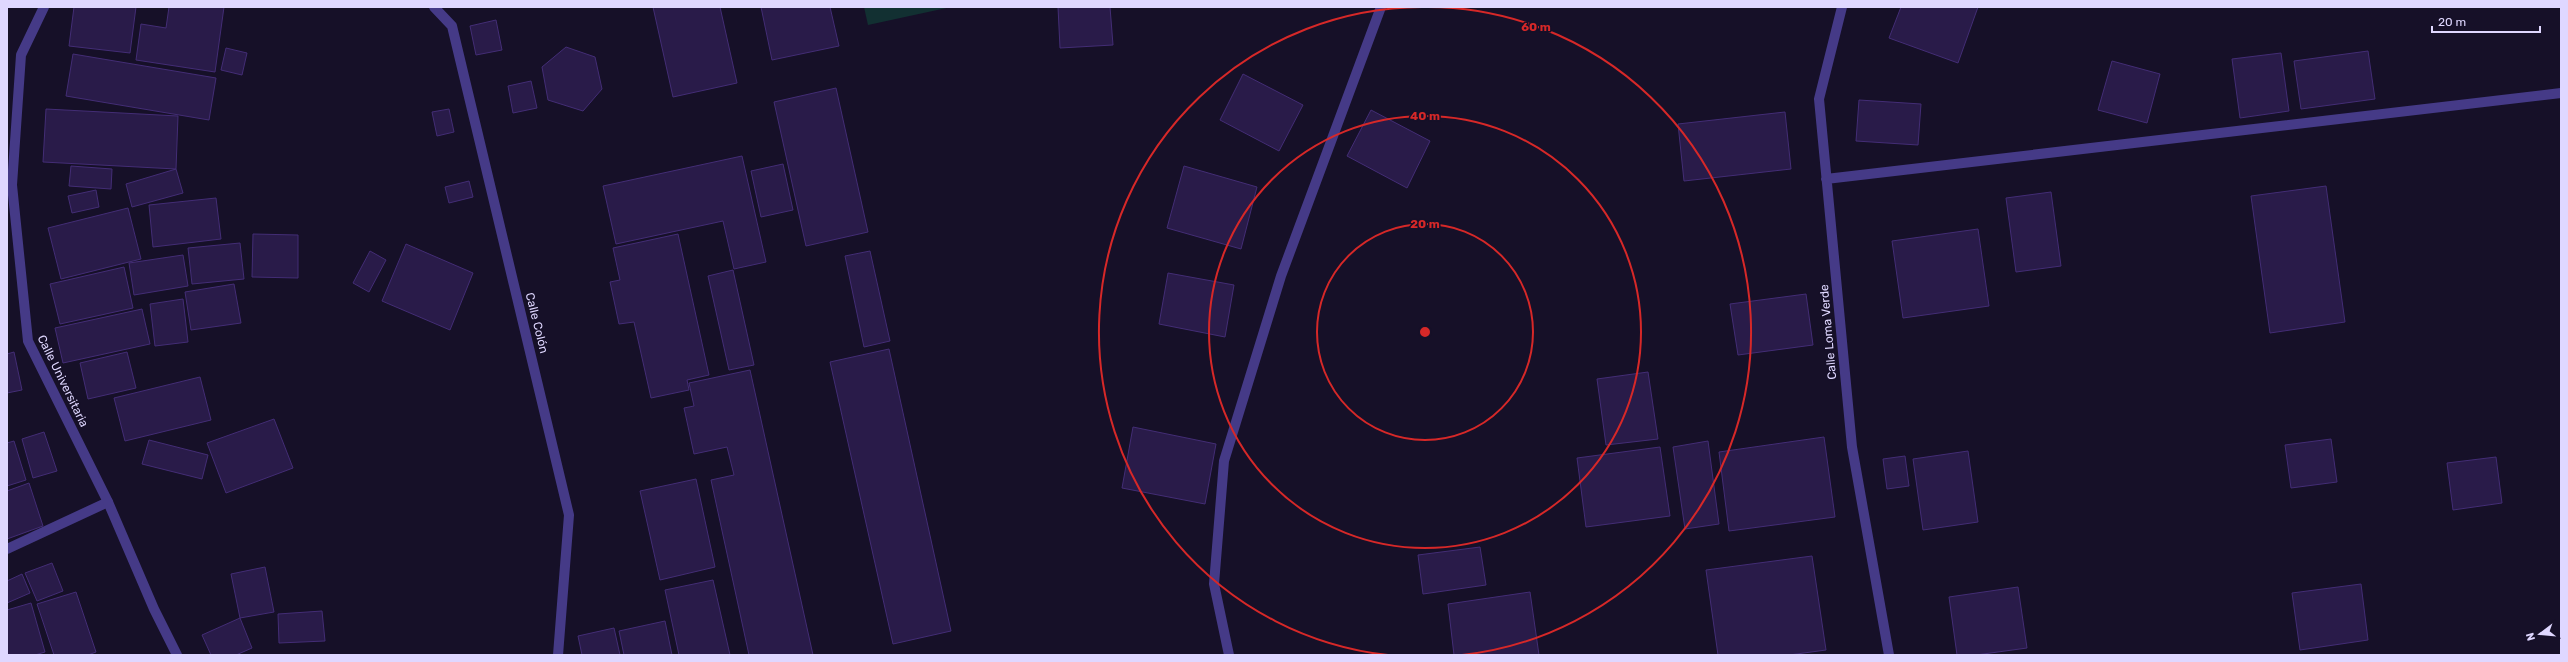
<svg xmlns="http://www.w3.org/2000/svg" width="2568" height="662" viewBox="0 0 2568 662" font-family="Rubik,sans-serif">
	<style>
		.green { fill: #123032 }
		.building { fill: #291b49; stroke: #432d75 }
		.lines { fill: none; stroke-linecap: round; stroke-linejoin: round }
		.service { stroke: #453a87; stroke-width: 10 }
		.minor { stroke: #453a87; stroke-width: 10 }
		.tertiary { stroke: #453a87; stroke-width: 10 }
		.ring { fill: none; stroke: #d62828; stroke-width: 2 }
		.labels { text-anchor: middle; stroke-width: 3; stroke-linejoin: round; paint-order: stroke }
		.street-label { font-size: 12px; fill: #dfd7ff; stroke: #161028 }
		.centre { fill: #d62828; stroke: #161028; stroke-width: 2 }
		.ring-label { font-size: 12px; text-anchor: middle; font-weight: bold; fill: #d62828; stroke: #161028; stroke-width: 3; stroke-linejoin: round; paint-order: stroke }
	</style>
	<rect width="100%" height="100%" fill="#161028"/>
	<!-- green -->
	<path class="green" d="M 864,7 L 951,7 L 868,25 Z"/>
	<!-- building -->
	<path class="building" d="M 74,7 L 136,7 L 130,53 L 69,46 Z
		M 169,7 L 224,7 L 215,72 L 136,60 L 141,24 L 166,28 Z
		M 653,7 L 720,7 L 737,83 L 673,97 Z
		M 761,7 L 830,7 L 839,46 L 772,60 Z
		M 1058,7 L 1110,7 L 1113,45 L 1060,48 Z
		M 1901,7 L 1978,7 L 1958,63 L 1889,38 Z
		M 496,20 L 502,50 L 476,55 L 470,26 Z
		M 566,47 L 595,57 L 602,89 L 583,111 L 548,100 L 542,67 Z
		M 226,48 L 247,53 L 242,75 L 221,70 Z
		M 2368,51 L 2375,99 L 2301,109 L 2294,61 Z
		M 2281,53 L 2289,111 L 2240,118 L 2232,59 Z
		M 73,54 L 216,78 L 209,120 L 66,96 Z
		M 2112,61 L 2160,74 L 2147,123 L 2098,110 Z
		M 1243,74 L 1303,105 L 1279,151 L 1220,120 Z
		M 531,81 L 537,108 L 513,113 L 508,86 Z
		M 836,88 L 868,232 L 806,246 L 774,102 Z
		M 1859,100 L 1921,104 L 1918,145 L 1856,141 Z
		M 46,109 L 178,116 L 176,169 L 43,162 Z
		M 449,109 L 454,132 L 437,136 L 432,112 Z
		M 1371,110 L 1430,141 L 1407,188 L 1347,156 Z
		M 1785,112 L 1791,169 L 1684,181 L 1678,124 Z
		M 742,156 L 766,262 L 734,269 L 723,221 L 616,244 L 603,186 Z
		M 783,164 L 793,210 L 761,217 L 751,171 Z
		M 71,166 L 112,169 L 111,189 L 69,186 Z
		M 1184,166 L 1257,187 L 1241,249 L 1167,228 Z
		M 176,169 L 183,193 L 132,207 L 126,184 Z
		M 469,181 L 473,197 L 449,203 L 445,187 Z
		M 2326,186 L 2345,322 L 2270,333 L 2251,196 Z
		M 96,190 L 99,207 L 72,213 L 68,196 Z
		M 2051,192 L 2061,266 L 2016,272 L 2006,198 Z
		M 216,198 L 221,239 L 153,247 L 149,205 Z
		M 128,208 L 141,259 L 61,279 L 48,228 Z
		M 1978,229 L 1989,306 L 1903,318 L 1892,241 Z
		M 253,234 L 298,235 L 298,278 L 252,277 Z
		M 678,234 L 709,375 L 687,380 L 689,390 L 651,398 L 634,322 L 619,324 L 610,282 L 620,280 L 613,248 Z
		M 240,243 L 244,279 L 192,284 L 188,248 Z
		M 406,244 L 473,273 L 450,330 L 382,301 Z
		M 370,251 L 386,260 L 369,292 L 353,283 Z
		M 870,251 L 890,341 L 864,347 L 845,256 Z
		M 183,255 L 188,286 L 134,295 L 129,263 Z
		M 124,267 L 133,308 L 60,324 L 50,284 Z
		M 733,270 L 754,365 L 729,370 L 708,276 Z
		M 1168,273 L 1234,285 L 1225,337 L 1159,324 Z
		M 234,284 L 241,323 L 191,330 L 185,292 Z
		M 1806,294 L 1813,345 L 1738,355 L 1730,304 Z
		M 183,299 L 188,342 L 155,346 L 150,304 Z
		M 142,309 L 150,344 L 63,363 L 55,328 Z
		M 889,349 L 951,631 L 893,644 L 830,362 Z
		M 14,352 L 22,390 L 7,393 L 7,354 Z
		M 127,352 L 136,388 L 88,399 L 80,363 Z
		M 750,370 L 813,655 L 749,655 L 711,480 L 734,475 L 727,447 L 694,454 L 684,408 L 694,406 L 689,383 Z
		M 1648,372 L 1658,439 L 1606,445 L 1597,379 Z
		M 200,377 L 211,420 L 125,441 L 114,398 Z
		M 274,419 L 293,468 L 226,493 L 207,443 Z
		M 1133,427 L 1216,444 L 1205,504 L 1122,488 Z
		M 44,432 L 57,471 L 33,478 L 22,439 Z
		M 1824,437 L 1835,517 L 1729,531 L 1719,452 Z
		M 2331,439 L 2337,482 L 2291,488 L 2285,445 Z
		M 149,440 L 208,455 L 202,479 L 142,464 Z
		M 14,441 L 26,480 L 7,486 L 7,443 Z
		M 1708,441 L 1719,524 L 1685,529 L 1673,447 Z
		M 1660,447 L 1670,516 L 1586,527 L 1577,458 Z
		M 1968,451 L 1978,522 L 1923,530 L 1913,459 Z
		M 1905,456 L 1909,486 L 1887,489 L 1883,459 Z
		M 2496,457 L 2502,503 L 2453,510 L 2447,463 Z
		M 696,479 L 715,567 L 660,580 L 640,491 Z
		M 29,483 L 43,526 L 7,539 L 7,491 Z
		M 1480,547 L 1486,585 L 1423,594 L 1418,555 Z
		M 1812,556 L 1826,650 L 1789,655 L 1718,655 L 1706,570 Z
		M 52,563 L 63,591 L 37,601 L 25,573 Z
		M 265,567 L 274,612 L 240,618 L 231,574 Z
		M 22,574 L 30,593 L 7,603 L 7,581 Z
		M 713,580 L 730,655 L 679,655 L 665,590 Z
		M 2361,584 L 2368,640 L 2300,650 L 2292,593 Z
		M 2018,587 L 2027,648 L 1976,655 L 1957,655 L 1949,597 Z
		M 76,592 L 96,652 L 88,655 L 54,655 L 37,604 Z
		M 1530,592 L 1539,655 L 1454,655 L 1448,604 Z
		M 31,603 L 45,652 L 35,655 L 7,655 L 7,610 Z
		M 322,611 L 325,641 L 279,643 L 278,614 Z
		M 240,618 L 252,648 L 236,655 L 211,655 L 202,635 Z
		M 665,621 L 672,655 L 624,655 L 619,631 Z
		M 614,628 L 620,655 L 582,655 L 578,636 Z"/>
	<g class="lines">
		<!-- service -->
		<path class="service" d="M 434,7 L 452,26 L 569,515 L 558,655"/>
		<!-- minor -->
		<path class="minor" d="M 1842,7 L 1819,99 L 1852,447 L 1889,655
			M 1826,179 L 2561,93
			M 7,549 L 108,502
			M 1229,655 L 1214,584 L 1224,461 L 1281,276 L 1381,7"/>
		<!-- tertiary -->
		<path class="tertiary" d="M 44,7 L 21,55 L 12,185 L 28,341 L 108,502 L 154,609 L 177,655"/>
	</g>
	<!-- distance rings -->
	<g class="ring">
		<circle cx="1425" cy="332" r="108"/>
		<circle cx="1425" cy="332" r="216"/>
		<path d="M1388 655A325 325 0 0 1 1422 7M1428 7A325 325 0 0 1 1462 655"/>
	</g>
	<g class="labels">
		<!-- street labels -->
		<g class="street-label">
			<text transform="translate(537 323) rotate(76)" y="4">Calle Colón</text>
			<text transform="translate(1828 332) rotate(-95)" y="4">Calle Loma Verde</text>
			<text transform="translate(63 381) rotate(64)" y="4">Calle Universitaria</text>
		</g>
	</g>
	<circle cx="1425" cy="332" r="6" class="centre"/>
	<g class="ring-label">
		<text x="1536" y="31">60 m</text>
		<text x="1425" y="120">40 m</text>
		<text x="1425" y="228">20 m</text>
	</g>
	<!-- border -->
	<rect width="2568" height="662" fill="none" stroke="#dfd7ff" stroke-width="16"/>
	<!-- north arrow -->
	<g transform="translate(2540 634) rotate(254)" stroke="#161028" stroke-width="3" paint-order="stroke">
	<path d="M0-3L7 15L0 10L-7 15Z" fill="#dfd7ff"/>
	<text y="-6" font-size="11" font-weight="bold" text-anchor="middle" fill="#dfd7ff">N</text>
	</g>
	<!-- scale -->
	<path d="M2432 26v6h108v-6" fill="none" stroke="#dfd7ff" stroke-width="2"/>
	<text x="2438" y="26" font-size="12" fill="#dfd7ff" stroke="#161028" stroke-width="3" paint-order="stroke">20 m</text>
</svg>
